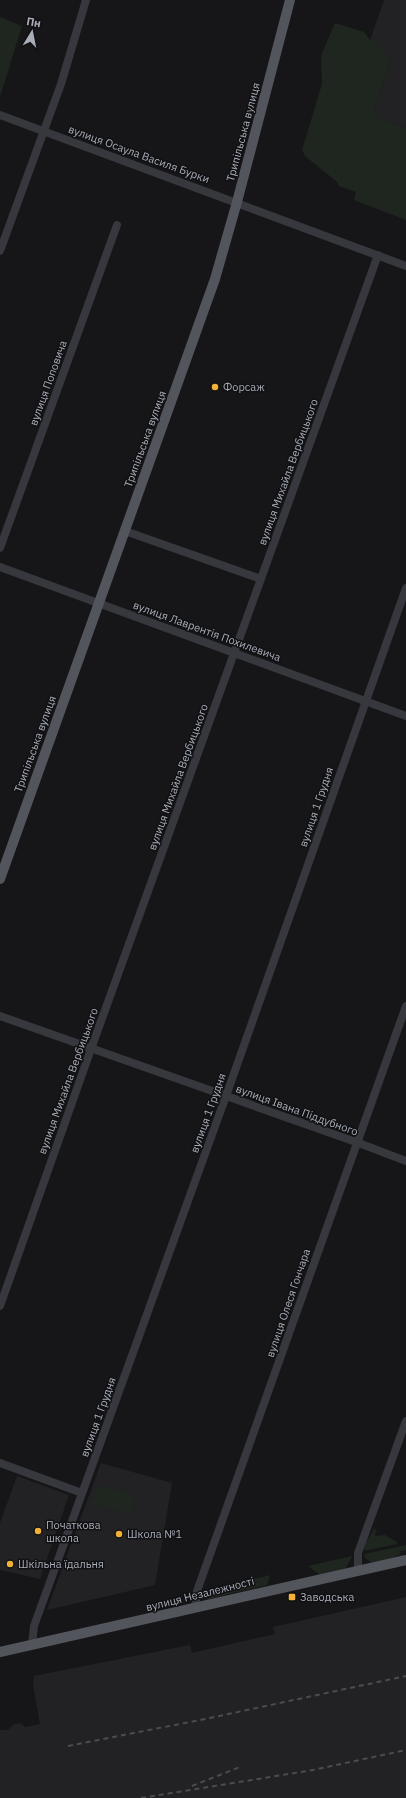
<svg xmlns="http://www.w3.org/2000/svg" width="406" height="1798" viewBox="0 0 406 1798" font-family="'IBM Plex Sans',sans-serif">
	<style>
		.built { fill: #222225 }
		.green { fill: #1e261f }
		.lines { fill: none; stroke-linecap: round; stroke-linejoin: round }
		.minor { stroke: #37383d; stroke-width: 8 }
		.major { stroke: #53555c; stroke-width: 10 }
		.rail { stroke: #4a4c52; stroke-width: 2; stroke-dasharray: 5 4; stroke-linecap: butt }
		.poi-dot { fill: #f2b134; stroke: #111113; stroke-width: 1.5 }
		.labels { text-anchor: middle; stroke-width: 3; stroke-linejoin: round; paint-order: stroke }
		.street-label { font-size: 11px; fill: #a8adb8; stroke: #111113 }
		.poi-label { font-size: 11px; fill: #a8adb8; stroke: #111113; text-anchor: start }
	</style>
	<rect width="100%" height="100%" fill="#161618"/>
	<!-- built -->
	<path class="built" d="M 384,0 L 406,0 L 406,128 L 378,117 L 374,111 L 391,61 L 370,40 Z
		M 101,1463 L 172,1483 L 155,1585 L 47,1610 Z
		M 17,1476 L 69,1495 L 40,1579 L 0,1570 L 0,1523 Z
		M 406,1597 L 406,1798 L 0,1798 L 0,1730 L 8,1730 L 13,1725 L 20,1723 L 25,1727 L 40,1724 L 33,1685 L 34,1676 L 190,1645 L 192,1653 L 275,1634 L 273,1627 Z"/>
	<!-- green -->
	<path class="green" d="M 0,17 L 22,26 L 0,97 Z
		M 335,23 L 364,32 L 370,40 L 374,41 L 391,61 L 374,111 L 378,117 L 406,128 L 406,220 L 354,200 L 356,192 L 339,186 L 337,182 L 305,156 L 302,150 L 322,84 L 321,56 Z
		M 97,1485 L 135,1495 L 130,1514 L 92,1504 Z
		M 374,1529 L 376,1529 L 375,1536 L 385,1535 L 397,1542 L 397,1544 L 364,1551 L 365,1544 Z
		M 406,1545 L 406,1550 L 400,1551 L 401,1554 L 392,1558 L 372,1563 L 365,1558 L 364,1554 Z
		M 352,1556 L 346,1568 L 320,1575 L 308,1566 Z
		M 270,1575 L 267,1585 L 208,1599 L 205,1599 L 200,1592 Z"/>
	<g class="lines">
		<!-- minor -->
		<path class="minor" d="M 0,115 L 406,266
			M 0,251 L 61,84 L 86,0
			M 125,531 L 261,579
			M 0,548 L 117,225
			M 0,567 L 406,716
			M 0,1016 L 356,1142 L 406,1161
			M 0,1306 L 91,1049 L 378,255
			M 0,1463 L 82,1493
			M 358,1571 L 358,1553 L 406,1421
			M 195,1608 L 197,1591 L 406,1006
			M 32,1645 L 34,1626 L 226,1096 L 406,588"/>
		<!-- major -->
		<path class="major" d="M 0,879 L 215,279 L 237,202 L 290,0
			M 0,1652 L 406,1560"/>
		<!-- rail -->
		<path class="rail" d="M 68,1746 L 205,1719 L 406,1676
			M 192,1786 L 240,1767
			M 141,1798 L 313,1770 L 406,1750"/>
	</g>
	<!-- markers -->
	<g class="poi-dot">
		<circle cx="215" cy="387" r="4"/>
		<circle cx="38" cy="1531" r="4"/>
		<circle cx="119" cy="1534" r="4"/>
		<circle cx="10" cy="1564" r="4"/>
		<rect x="288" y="1593" width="8" height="8" rx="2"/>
	</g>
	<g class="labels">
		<!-- street labels -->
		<g class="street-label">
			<text transform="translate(243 132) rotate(-75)" y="4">Трипільська вулиця</text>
			<text transform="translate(139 154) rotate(20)" y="4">вулиця Осаула Василя Бурки</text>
			<text transform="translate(48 383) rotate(-70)" y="4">вулиця Поповича</text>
			<text transform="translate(145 439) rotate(-70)" y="4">Трипільська вулиця</text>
			<text transform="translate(288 472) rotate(-70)" y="4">вулиця Михайла Вербицького</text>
			<text transform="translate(207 631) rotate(20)" y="4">вулиця Лаврентія Похилевича</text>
			<text transform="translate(35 744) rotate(-70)" y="4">Трипільська вулиця</text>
			<text transform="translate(178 777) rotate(-70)" y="4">вулиця Михайла Вербицького</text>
			<text transform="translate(316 807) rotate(-71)" y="4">вулиця 1 Грудня</text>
			<text transform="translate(68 1081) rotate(-70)" y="4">вулиця Михайла Вербицького</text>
			<text transform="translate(297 1110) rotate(20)" y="4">вулиця Івана Піддубного</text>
			<text transform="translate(208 1113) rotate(-70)" y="4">вулиця 1 Грудня</text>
			<text transform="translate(288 1303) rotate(-71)" y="4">вулиця Олеся Гончара</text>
			<text transform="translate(98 1417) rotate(-70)" y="4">вулиця 1 Грудня</text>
			<text transform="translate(200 1594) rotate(-14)" y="4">вулиця Незалежності</text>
		</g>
		<!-- poi labels -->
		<g class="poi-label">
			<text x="223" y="391">Форсаж</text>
			<text x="46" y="1529">Початкова<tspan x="46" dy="13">школа</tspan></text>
			<text x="127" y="1538">Школа №1</text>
			<text x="18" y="1568">Шкільна їдальня</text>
			<text x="300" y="1601">Заводська</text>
		</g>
	</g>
	<!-- north arrow -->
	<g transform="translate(32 32) rotate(10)" stroke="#111113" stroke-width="3" paint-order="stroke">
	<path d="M0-3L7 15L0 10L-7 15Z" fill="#a8adb8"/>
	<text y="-6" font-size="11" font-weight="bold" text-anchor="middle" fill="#a8adb8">Пн</text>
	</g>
</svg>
